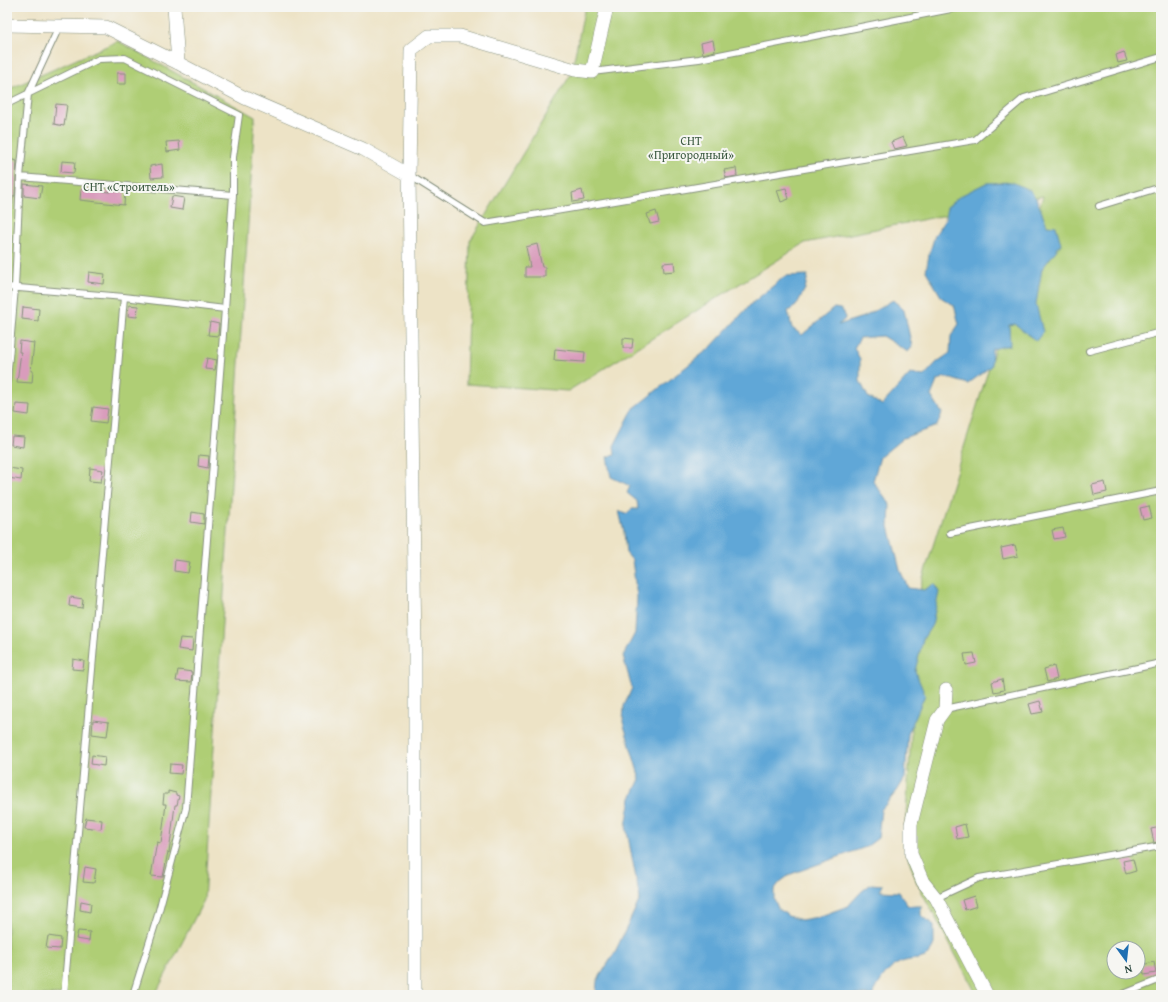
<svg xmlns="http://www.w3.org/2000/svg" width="1168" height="1002" viewBox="0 0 1168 1002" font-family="'Gentium Book Plus',serif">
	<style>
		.green { fill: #afce75; stroke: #678654; fill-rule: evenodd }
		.water { fill: #61a7d7; stroke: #407286 }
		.building { fill: #d99cbc }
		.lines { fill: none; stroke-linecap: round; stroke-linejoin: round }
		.service-casing { stroke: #86907d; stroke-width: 8 }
		.minor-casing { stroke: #86907d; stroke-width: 14 }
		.service { stroke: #fff; stroke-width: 6 }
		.minor { stroke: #fff; stroke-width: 13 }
		.labels { text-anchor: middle; stroke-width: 4; stroke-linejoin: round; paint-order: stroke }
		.park-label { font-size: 12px; fill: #3c5a41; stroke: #f6f6f2 }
	</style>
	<rect width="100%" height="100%" fill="#f6f6f2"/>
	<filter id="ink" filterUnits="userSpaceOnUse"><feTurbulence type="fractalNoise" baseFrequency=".025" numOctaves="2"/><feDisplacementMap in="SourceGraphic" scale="8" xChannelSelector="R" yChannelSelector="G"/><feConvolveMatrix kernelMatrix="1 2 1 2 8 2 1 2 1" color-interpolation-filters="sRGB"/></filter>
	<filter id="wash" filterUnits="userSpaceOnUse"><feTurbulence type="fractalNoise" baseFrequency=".012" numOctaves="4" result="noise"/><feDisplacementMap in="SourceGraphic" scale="16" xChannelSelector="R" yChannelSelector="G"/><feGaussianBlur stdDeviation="0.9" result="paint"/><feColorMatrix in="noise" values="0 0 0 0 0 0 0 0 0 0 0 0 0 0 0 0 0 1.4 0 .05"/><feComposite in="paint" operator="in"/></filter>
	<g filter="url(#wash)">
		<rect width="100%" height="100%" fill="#ede3c6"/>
		<!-- green -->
		<path class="green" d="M 585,7 L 1161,7 L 1161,995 L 977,995 L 917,883 L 904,845 L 921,584 L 1043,196 L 805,243 L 568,391 L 466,384 L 470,241 L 571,74 ZM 1114,948 L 1138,948 L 1138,972 L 1114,972 Z
			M 118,41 L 255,117 L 204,900 L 155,995 L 7,995 L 7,90 Z"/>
		<!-- water -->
		<path class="water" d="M 1012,182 L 1029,190 L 1036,198 L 1047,225 L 1056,226 L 1061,244 L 1042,269 L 1036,304 L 1043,332 L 1036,341 L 1015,324 L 1009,325 L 1010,345 L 992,349 L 991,366 L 968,384 L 945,377 L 937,381 L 931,396 L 942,413 L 937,426 L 903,438 L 880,457 L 873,481 L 890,504 L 889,526 L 900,570 L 908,588 L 924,590 L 934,584 L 939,592 L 932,625 L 923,639 L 915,671 L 925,695 L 908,734 L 905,778 L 897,791 L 881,810 L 878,838 L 866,847 L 791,874 L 780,882 L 774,890 L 774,899 L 778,908 L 788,916 L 801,920 L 818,917 L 848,906 L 861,892 L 871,884 L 883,885 L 880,891 L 899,892 L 908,906 L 921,906 L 921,915 L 934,925 L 934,944 L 929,955 C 918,961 916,958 905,961 C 890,964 879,982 873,995 L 596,995 L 597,981 L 615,952 L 640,899 L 626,826 L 631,798 L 640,779 L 623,722 L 624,706 L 632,688 L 623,656 L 635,633 L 637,597 L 632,560 L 626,553 L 624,532 L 619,511 L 626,514 L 632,509 L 638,509 L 637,501 L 627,493 L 630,486 L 611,477 L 607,457 L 615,455 L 614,446 L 633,409 L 711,347 L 751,304 L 785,276 L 808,275 L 805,289 L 796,306 L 788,311 L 792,328 L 802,335 L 834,308 L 840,309 L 844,312 L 845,319 L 838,325 L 866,316 L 893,300 L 904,310 L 912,347 L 908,352 L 882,336 L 860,338 L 854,348 L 860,359 L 860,381 L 868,397 L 882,405 L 910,374 L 924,376 L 937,362 L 950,353 L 951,336 L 959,324 L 954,305 L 942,298 L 926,271 L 929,255 L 935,235 L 946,218 L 947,207 L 960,196 L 986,183 Z"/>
		<g id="blocks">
			<!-- building -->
			<path class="building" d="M 713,40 L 715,51 L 703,54 L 701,43 Z
				M 1124,52 L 1127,61 L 1118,63 L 1116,55 Z
				M 117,73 L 126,73 L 126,84 L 117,84 Z
				M 56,104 L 67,105 L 64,126 L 54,124 Z
				M 903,137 L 907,146 L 894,149 L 891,142 Z
				M 179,141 L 180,150 L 167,152 L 166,142 Z
				M 9,159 L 17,161 L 15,196 L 13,196 L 12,205 L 7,205 L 7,167 Z
				M 62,161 L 75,162 L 74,173 L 61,172 Z
				M 162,164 L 163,177 L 151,178 L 150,166 Z
				M 736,168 L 737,176 L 726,178 L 724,170 Z
				M 24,184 L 42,186 L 40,198 L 24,196 Z
				M 786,188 L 789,199 L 781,202 L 777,190 Z
				M 81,189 L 110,192 L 110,190 L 125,192 L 124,205 L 80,200 Z
				M 582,190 L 584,200 L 573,202 L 572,193 Z
				M 172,196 L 184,198 L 182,210 L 170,208 Z
				M 656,211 L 659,222 L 650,224 L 647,214 Z
				M 537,244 L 542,267 L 545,267 L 545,277 L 525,277 L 525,267 L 530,267 L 526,247 Z
				M 674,262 L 675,271 L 664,272 L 663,263 Z
				M 89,272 L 105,274 L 104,284 L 88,282 Z
				M 129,305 L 138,306 L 137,317 L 128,316 Z
				M 23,307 L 39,309 L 38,321 L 22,319 Z
				M 210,322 L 219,324 L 218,336 L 208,335 Z
				M 623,338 L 633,339 L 632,348 L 623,348 Z
				M 20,341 L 34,343 L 31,371 L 33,371 L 32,383 L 17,382 L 21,352 L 19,352 Z
				M 555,349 L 585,352 L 584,362 L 554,360 Z
				M 207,358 L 217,360 L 215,370 L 205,369 Z
				M 16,404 L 30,405 L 29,415 L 15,413 Z
				M 93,407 L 108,409 L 106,423 L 91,421 Z
				M 12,436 L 24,437 L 23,447 L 11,445 Z
				M 199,455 L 209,456 L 208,468 L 198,466 Z
				M 9,468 L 22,470 L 21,480 L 8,478 Z
				M 90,468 L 103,470 L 101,482 L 89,481 Z
				M 1105,482 L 1107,492 L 1094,495 L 1092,485 Z
				M 1149,506 L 1152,518 L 1143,520 L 1140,508 Z
				M 192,512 L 204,514 L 204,524 L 191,522 Z
				M 1063,528 L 1065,537 L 1054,539 L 1052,530 Z
				M 1015,545 L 1018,556 L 1003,559 L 1001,548 Z
				M 175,560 L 190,562 L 188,573 L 174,571 Z
				M 70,597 L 83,599 L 82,608 L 69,606 Z
				M 180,638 L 193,639 L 192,651 L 178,649 Z
				M 974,653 L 976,663 L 966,665 L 964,654 Z
				M 73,659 L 84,661 L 83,670 L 72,669 Z
				M 1054,666 L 1057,679 L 1047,682 L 1044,669 Z
				M 178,670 L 192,672 L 191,682 L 176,681 Z
				M 1002,679 L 1004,690 L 994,692 L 992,682 Z
				M 1040,701 L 1043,712 L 1032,714 L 1029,704 Z
				M 93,720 L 109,722 L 107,736 L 92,734 Z
				M 92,755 L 105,757 L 104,766 L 91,764 Z
				M 170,764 L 182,765 L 181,774 L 169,773 Z
				M 168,791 L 176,793 L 176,795 L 179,796 L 177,805 L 175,805 L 169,853 L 168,852 L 163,877 L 151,876 L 157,842 L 161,843 L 166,804 L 163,804 L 164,794 L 168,794 Z
				M 86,818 L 102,820 L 101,829 L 84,827 Z
				M 965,824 L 968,837 L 957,839 L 955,827 Z
				M 1161,827 L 1161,842 L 1154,843 L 1151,829 Z
				M 1133,859 L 1136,871 L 1126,874 L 1123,861 Z
				M 85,867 L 96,869 L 94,883 L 83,882 Z
				M 974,896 L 977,906 L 965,910 L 962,900 Z
				M 81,901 L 91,903 L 90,912 L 80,910 Z
				M 78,931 L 90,932 L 89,941 L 76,939 Z
				M 48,936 L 61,938 L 60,949 L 46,948 Z
				M 1154,962 L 1156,973 L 1144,975 L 1142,965 Z"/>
		</g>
	</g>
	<g filter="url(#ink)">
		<use href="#blocks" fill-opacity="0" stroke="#86907d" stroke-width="1"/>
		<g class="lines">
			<defs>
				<path id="service" d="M 592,72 L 699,59 L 961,7
					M 7,104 L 99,59 L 125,58 L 239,115 L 233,157 L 233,195 L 225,309 L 186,808 L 157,918 L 133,995
					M 409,175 L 485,223 L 975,140 L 1024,98 L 1161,57
					M 20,177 L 233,195
					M 1099,206 L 1161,187
					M 7,287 L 124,297 L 225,309
					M 1089,351 L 1161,332
					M 7,381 L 15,288 L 20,177 L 28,94 L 59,27
					M 950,533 L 1161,491
					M 945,709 L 1161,663
					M 936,898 L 979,878 L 1161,846
					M 64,995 L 124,297
					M 1121,995 L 1161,979"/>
				<path id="minor" d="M 174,7 L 178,63
					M 7,25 L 106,27 L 178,63 L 245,98 L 363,149 L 409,175 L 415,655 L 415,995
					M 409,175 L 411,50 L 429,36 L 460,36 L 575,70 L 592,72 L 607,7
					M 946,690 L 945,709 L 937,720 L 911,824 L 911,854 L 923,882 L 936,898 L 987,995"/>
			</defs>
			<!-- service casing -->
			<use href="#service" class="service-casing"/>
			<!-- minor casing -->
			<use href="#minor" class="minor-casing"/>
			<!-- service -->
			<use href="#service" class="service"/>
			<!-- minor -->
			<use href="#minor" class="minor"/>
		</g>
	</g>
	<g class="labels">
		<!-- park labels -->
		<g class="park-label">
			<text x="691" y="145">СНТ<tspan x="691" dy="14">«Пригородный»</tspan></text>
			<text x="129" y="191">СНТ «Строитель»</text>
		</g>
	</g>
	<!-- margin -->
	<rect width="1168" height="1002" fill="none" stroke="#f6f6f2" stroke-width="24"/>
	<!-- north arrow -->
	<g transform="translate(1126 960) rotate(165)"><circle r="19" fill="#f6f6f2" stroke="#a0aca6"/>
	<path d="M0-3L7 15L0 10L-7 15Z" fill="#1f6fb2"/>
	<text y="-6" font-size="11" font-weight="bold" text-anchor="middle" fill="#1f3d34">N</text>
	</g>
</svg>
